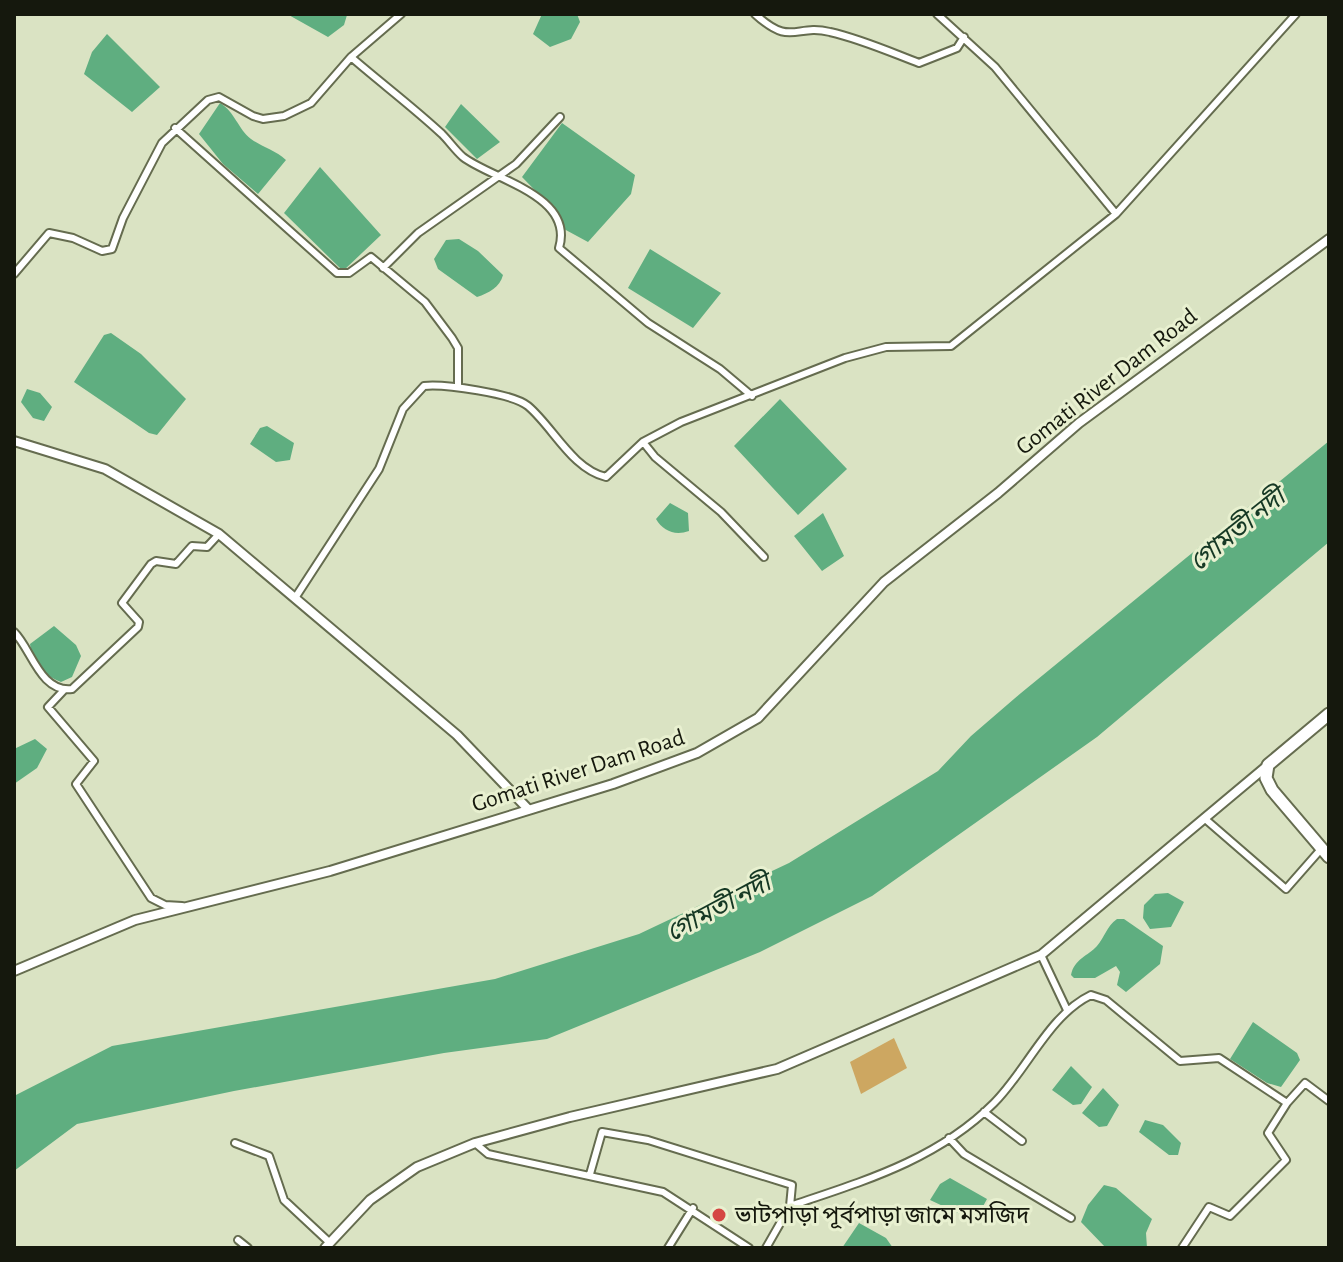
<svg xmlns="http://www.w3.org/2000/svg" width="1343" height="1262" viewBox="0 0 1343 1262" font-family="'Alegreya Sans','Noto Sans Bengali',sans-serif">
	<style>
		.green { fill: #cda761 }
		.water { fill: #5fae80 }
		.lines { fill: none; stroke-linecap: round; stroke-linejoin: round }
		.street-casing { stroke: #656c4f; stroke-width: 10 }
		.secondary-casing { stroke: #656c4f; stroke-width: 12 }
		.highway-casing { stroke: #656c4f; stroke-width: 15 }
		.street { stroke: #fff; stroke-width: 6 }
		.secondary { stroke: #fff; stroke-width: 8 }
		.highway { stroke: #fff; stroke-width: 11 }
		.poi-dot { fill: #d54643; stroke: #e8f0d0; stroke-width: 3 }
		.labels { text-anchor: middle; stroke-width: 6; stroke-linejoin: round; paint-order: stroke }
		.street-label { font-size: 24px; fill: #15180d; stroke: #e8f0d0 }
		.poi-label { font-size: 24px; fill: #15180d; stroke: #e8f0d0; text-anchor: start }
		.water-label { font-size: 26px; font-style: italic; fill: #153824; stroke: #e8f0d0 }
	</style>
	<rect width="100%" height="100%" fill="#dae3c3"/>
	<!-- green -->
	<path class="green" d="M 894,1038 L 907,1068 L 861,1094 L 850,1062 Z"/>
	<!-- water -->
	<path class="water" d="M 287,14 L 346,14 L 347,15 L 344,25 L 328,37 Z
		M 542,14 L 577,14 L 580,22 L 571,39 L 550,47 L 533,34 Z
		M 107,34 L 160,87 L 132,112 L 84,74 L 92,52 Z
		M 220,103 C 235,112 238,129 251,139 C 262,147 275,150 286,160 L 258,194 L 223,164 L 199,134 Z
		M 461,104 L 500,142 L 477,159 L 445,127 Z
		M 562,123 L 635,175 L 631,194 L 588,242 L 564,229 L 558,214 L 522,177 Z
		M 320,167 L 381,235 L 343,271 L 284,213 Z
		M 459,239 L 478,251 L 503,275 C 500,287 489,293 477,297 L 438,269 L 434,259 L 446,240 Z
		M 650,249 L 721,293 L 693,328 L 628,288 Z
		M 111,333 L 141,354 L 186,399 L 157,435 L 149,433 L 74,382 L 104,335 Z
		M 27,389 L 40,393 L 52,407 L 44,421 L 33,418 L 21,402 Z
		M 780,399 L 847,469 L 798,515 L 734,446 Z
		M 267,426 L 294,443 L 290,460 L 276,462 L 250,444 L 260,428 Z
		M 1329,441 L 1329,542 L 1097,737 L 872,896 L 760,952 L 547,1039 L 444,1053 L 234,1091 L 77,1124 L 14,1171 L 14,1096 L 112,1046 L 495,979 L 639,934 L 789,863 L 938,771 L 971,736 L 1021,693 Z
		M 670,503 L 688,513 L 689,531 C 675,536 663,531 656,519 Z
		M 823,513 L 844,556 L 822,571 L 794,536 Z
		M 54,626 L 76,645 L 81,656 L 72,677 L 61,682 C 42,674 33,665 30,644 Z
		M 35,739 L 47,749 L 37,768 L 14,784 L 14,749 Z
		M 1168,893 L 1184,902 L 1171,927 L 1150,929 L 1143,918 L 1144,905 L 1155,894 Z
		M 1117,919 L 1124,919 L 1163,946 L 1160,964 L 1126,992 L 1117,985 L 1120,972 L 1116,966 L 1095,978 L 1074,978 L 1071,975 C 1074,959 1088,956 1097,946 C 1105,937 1106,927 1117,919 Z
		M 1253,1022 L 1297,1053 L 1300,1060 L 1281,1087 L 1267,1083 L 1230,1059 Z
		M 1071,1066 L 1092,1087 L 1081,1104 L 1073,1105 L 1052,1090 Z
		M 1103,1088 L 1119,1105 L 1107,1126 L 1099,1127 L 1082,1113 Z
		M 1145,1120 L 1163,1125 L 1181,1143 L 1178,1155 L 1169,1155 L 1139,1132 Z
		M 950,1178 L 987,1199 L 975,1221 L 930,1200 L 940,1184 Z
		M 1104,1185 L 1116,1188 L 1152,1219 L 1146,1233 L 1147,1248 L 1106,1248 L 1081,1222 L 1088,1205 Z
		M 859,1223 L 886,1238 L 893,1248 L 842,1248 Z"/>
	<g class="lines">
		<defs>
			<path id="street" d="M 755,14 C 792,48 795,23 830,32 C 861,39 890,52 919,63 L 957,48 L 964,37
				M 937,14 L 995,67 L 1116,214 L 1296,14
				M 351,57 C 381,83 413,107 442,134 C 449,141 455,150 463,157 C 491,179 575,195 559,248 L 648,323 L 720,369 L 752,396
				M 175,128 L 337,273 L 349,273 L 371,257 L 425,302 L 452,338 L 458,348 L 458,387
				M 383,268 L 418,233 L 516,164 L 560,117
				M 14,274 L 49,233 L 73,238 L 102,251 L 112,249 L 123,218 L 162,143 L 208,100 L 219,97 L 253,116 L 263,119 L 284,116 L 311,103 L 351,57 L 401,14
				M 643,442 L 655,457 L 721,512 L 764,557
				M 295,598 L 379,469 L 403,409 L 424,386 C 444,384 512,393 528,406 C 553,427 572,469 606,477 L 643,442 L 681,422 L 845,358 L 886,347 L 951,346 L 1116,214
				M 14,632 C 31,648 40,693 72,689 L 138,627 L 139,622 L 122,603 L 151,564 L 156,561 L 176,564 L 192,546 L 207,547 L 219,534
				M 64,690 L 48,707 L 94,761 L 76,784 L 151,898 L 165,905 L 182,906
				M 1204,818 L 1286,889 L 1322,848
				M 1041,955 L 1067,1010
				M 984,1112 L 1022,1141
				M 949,1138 L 964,1154 L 1071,1218
				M 235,1143 L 269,1156 L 284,1200 L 329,1242
				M 475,1143 L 488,1154 L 663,1192 L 749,1248
				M 590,1174 L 602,1132 L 648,1140 L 792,1185 L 790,1206
				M 238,1240 L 248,1248
				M 668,1248 L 693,1208
				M 766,1248 L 790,1206 C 864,1181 937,1160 994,1103 C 1027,1070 1049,1015 1091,995 L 1106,1000 L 1180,1061 L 1219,1058 L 1287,1103 L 1305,1083 L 1329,1101
				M 1182,1248 L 1209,1207 L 1230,1216 L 1286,1160 L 1268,1133 L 1287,1103"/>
			<path id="secondary" d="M 14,441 L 105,469 L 219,534 L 457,735 L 528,809
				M 14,971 L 135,920 L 330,871 L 613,784 L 697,753 L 758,718 L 884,582 L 998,493 L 1079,423 L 1329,239
				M 325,1248 L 370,1200 L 417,1167 L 475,1143 L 570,1117 L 777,1069 L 1041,955 L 1267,766"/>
			<path id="highway" d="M 1329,714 L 1268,765 L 1266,778 L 1272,790 L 1329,857"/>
		</defs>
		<!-- street casing -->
		<use href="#street" class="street-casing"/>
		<!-- secondary casing -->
		<use href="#secondary" class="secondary-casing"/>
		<!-- highway casing -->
		<use href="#highway" class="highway-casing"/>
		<!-- street -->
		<use href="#street" class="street"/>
		<!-- secondary -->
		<use href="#secondary" class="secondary"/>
		<!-- highway -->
		<use href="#highway" class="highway"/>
	</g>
	<!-- markers -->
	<circle class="poi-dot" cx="719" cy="1215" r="8"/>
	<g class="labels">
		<!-- street labels -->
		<g class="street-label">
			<text transform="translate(1106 381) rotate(-38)" y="8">Gomati River Dam Road</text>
			<text transform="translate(578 770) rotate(-18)" y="8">Gomati River Dam Road</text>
		</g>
		<!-- poi labels -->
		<g class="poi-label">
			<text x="735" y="1223">ভাটপাড়া পূর্বপাড়া জামে মসজিদ</text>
		</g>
		<!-- water labels -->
		<g class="water-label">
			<text transform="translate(1237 529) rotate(-39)" y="9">গোমতী নদী</text>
			<text transform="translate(718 907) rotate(-28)" y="9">গোমতী নদী</text>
		</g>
	</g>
	<!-- border -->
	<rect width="1343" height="1262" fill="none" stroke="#15180d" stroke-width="32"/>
</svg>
